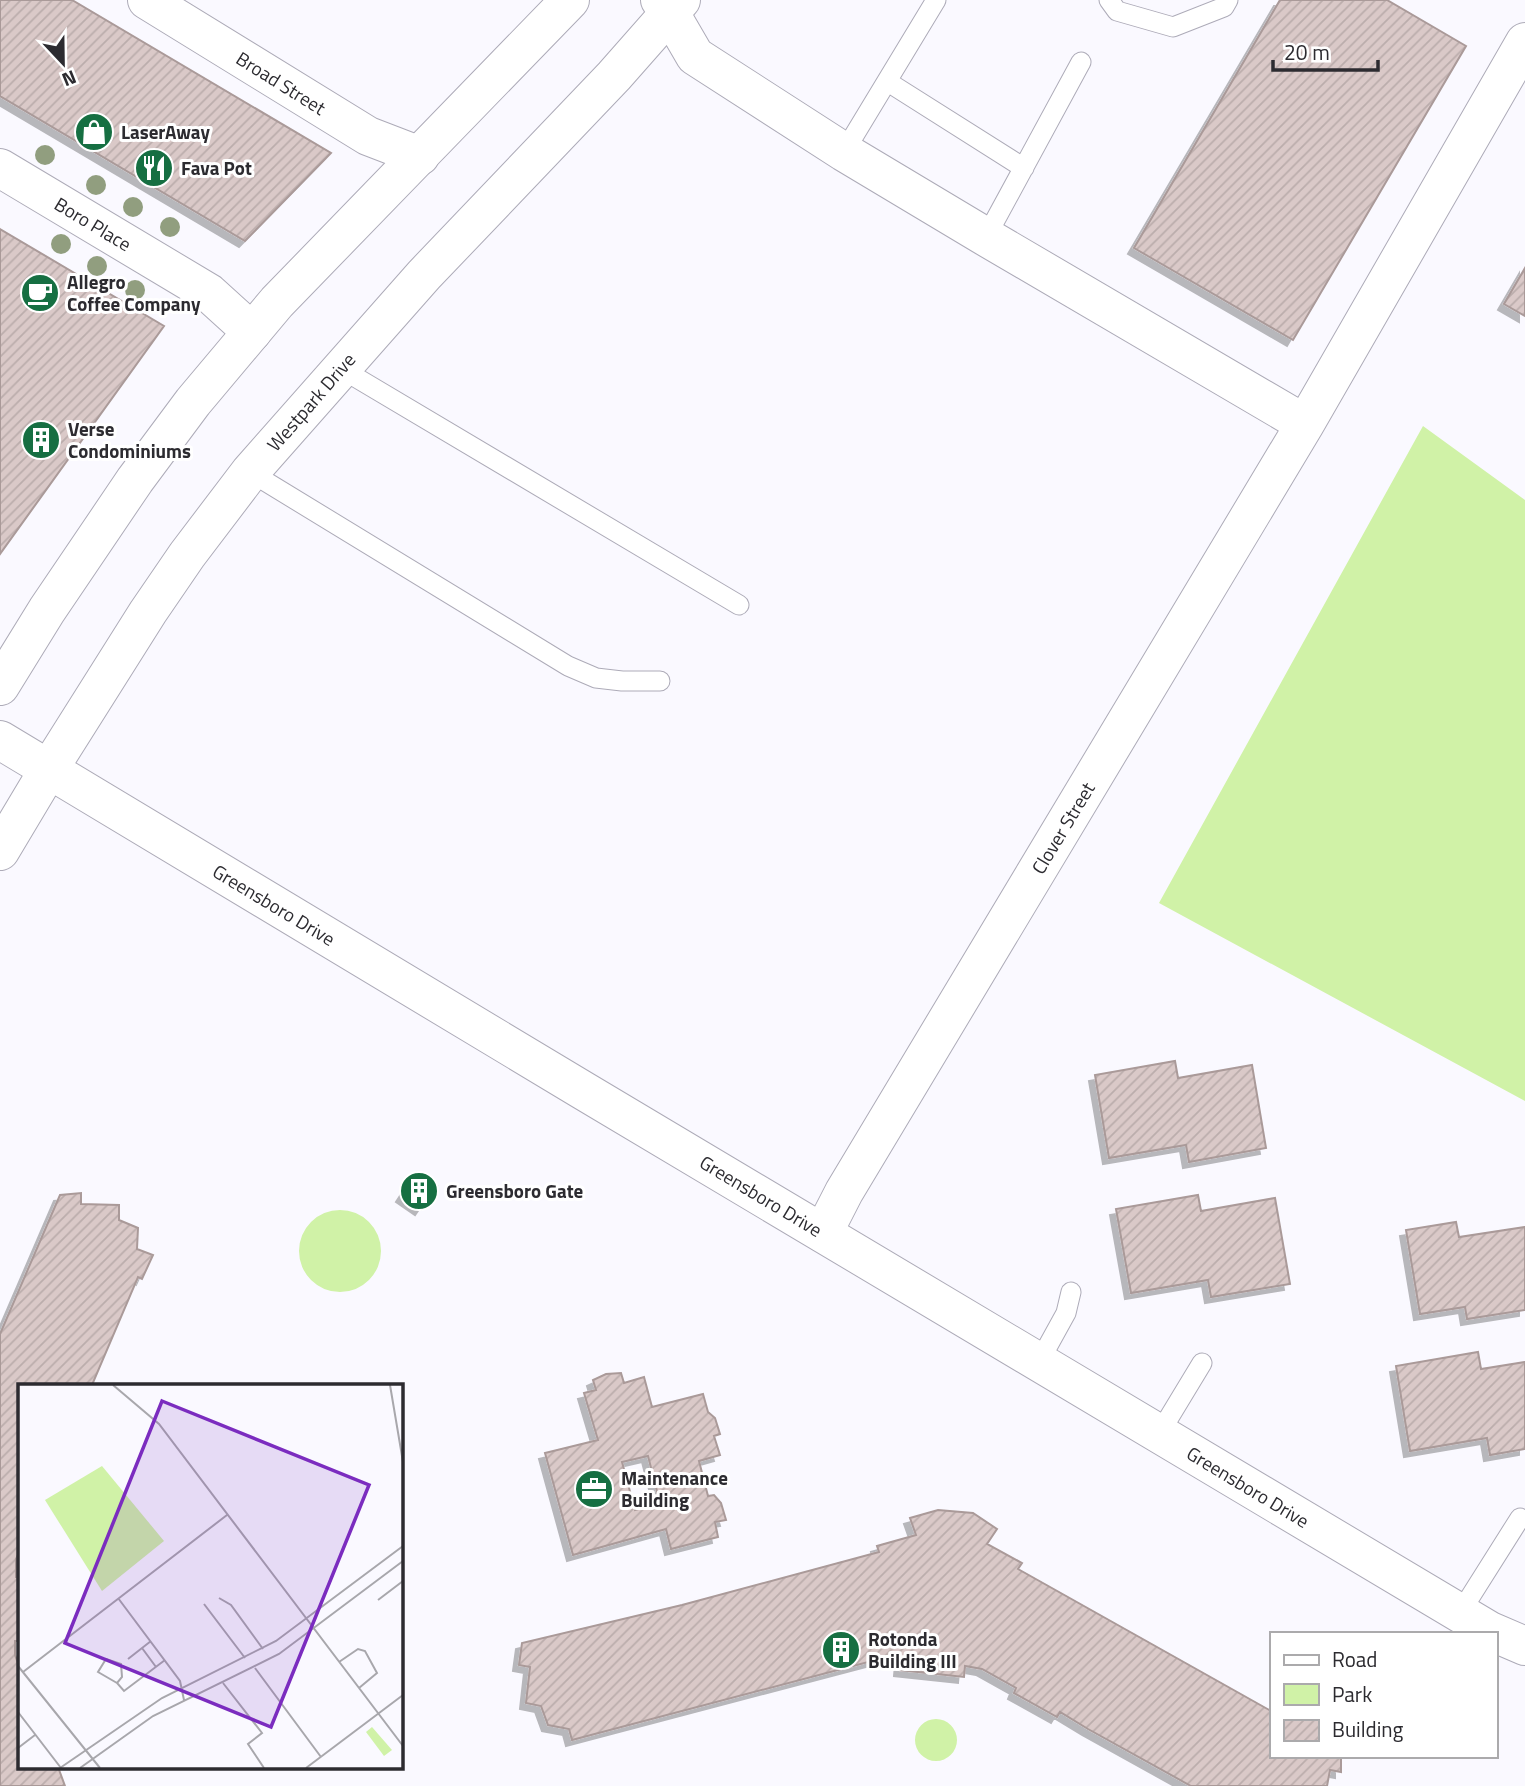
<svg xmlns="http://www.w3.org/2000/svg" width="1525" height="1786" viewBox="0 0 1525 1786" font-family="'Titillium Web',sans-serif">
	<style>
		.green { fill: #d0f2a7 }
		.building { fill: url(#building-hatch); stroke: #aa9a99; stroke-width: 2; fill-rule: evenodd; filter: url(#shadow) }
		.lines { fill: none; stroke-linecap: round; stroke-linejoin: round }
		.lane-casing { stroke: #adabb8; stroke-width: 21 }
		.street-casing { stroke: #adabb8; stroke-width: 40 }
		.secondary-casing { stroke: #adabb8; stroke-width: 40 }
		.lane { stroke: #fff; stroke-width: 19 }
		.street { stroke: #fff; stroke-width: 38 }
		.secondary { stroke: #fff; stroke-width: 38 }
		.tree { fill: #919e7f }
		.labels { text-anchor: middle; stroke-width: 6; stroke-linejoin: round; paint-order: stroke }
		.street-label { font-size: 19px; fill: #2c2b30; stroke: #fff }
		.poi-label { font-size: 19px; font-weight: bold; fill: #2c2b30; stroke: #fff; text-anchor: start }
		.inset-road { fill: none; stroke: #a8a7ac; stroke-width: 2 }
		.view { fill: #7b2cbf; fill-opacity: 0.15; stroke: #7b2cbf; stroke-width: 3.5 }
		.inset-edge { fill: none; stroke: #2c2b30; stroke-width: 3.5 }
	</style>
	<defs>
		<pattern id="building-hatch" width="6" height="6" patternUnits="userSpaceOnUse" patternTransform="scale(1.75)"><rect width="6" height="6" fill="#dac9c8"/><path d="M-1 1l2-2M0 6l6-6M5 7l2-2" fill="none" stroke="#bbadac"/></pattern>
		<filter id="shadow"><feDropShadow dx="-6" dy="6" stdDeviation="0" flood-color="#0004"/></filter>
	</defs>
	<rect width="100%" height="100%" fill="#faf9ff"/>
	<!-- green -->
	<path class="green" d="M 1423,426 L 1525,500 L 1525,1101 L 1159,903 Z
		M299 1251a41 41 0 1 1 82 0a41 41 0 1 1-82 0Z
		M915 1740a21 21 0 1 1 42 0a21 21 0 1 1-42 0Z"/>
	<!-- building -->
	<path class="building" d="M 0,0 L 72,0 L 331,153 L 245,241 L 0,96 Z
		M 1280,0 L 1387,0 L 1466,46 L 1293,340 L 1134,248 Z
		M 0,229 L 164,326 L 0,554 Z
		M 1525,268 L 1525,316 L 1504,304 Z
		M 1175,1061 L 1178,1078 L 1252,1065 L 1266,1148 L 1189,1162 L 1186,1145 L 1109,1158 L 1095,1075 Z
		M 417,1173 L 437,1186 L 421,1209 L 402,1196 Z
		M 81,1193 L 81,1204 L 119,1205 L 119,1220 L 138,1228 L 137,1249 L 153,1255 L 142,1279 L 138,1277 L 92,1385 L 19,1385 L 19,1553 L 16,1559 L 16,1577 L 19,1577 L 19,1641 L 15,1641 L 15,1655 L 19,1666 L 19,1767 L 58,1767 L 65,1786 L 0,1786 L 0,1334 L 60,1195 Z
		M 1198,1195 L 1201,1211 L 1275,1198 L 1290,1284 L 1211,1297 L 1208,1280 L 1131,1293 L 1116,1209 Z
		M 1456,1222 L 1459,1237 L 1525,1227 L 1525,1310 L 1467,1319 L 1465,1307 L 1420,1314 L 1406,1230 Z
		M 1478,1352 L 1481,1369 L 1525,1362 L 1525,1449 L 1490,1455 L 1487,1438 L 1410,1451 L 1396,1366 Z
		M 621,1373 L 624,1383 L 644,1377 L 652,1407 L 703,1394 L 708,1412 L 715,1418 L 720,1434 L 714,1436 L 720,1455 L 699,1461 L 708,1496 L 714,1495 L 721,1503 L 726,1520 L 715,1522 L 718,1537 L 671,1549 L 666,1529 L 573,1555 L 545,1453 L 598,1440 L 584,1393 L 596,1390 L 593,1380 L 606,1374 ZM 648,1456 L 660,1503 L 635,1510 L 622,1462 Z
		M 938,1510 L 973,1513 L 997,1529 L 987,1544 L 1022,1563 L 1018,1569 L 1271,1711 L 1271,1756 L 1341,1756 L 1341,1772 L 1330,1770 L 1327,1786 L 1191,1786 L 1088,1729 L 1060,1712 L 1057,1717 L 1014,1693 L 1016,1688 L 982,1669 L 965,1666 L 964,1677 L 900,1670 L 901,1659 L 887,1657 L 572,1740 L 569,1729 L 548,1725 L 541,1706 L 526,1703 L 530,1667 L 519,1665 L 522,1643 L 682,1605 L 879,1552 L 877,1546 L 916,1535 L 910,1518 Z"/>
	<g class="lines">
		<defs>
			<path id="lane" d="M 1109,0 L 1117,11 L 1173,27 L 1224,7 L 1228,0
				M 888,82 L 1024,168
				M 844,152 L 936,0
				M 986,237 L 1081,62
				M 340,368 L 739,605
				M 250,472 L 568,666 L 596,678 L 622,681 L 660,681
				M 1039,1362 L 1066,1313 L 1071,1292
				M 1159,1434 L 1202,1363
				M 1460,1613 L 1520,1518"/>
			<path id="street" d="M 147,0 L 368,136 L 420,156
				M 660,0 L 670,13 L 695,56 L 844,152 L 986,237 L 1305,424
				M 0,168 L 209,293 L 252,332
				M 823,1233 L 844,1192 L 1305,424 L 1525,42"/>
			<path id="secondary" d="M 0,686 L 47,610 L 135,480 L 193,402 L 277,302 L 570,0
				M 0,740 L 584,1091 L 1490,1631 L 1525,1646
				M 0,851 L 49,769 L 148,612 L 187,555 L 250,472 L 424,275 L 614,76 L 681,0"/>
		</defs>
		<!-- lane casing -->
		<use href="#lane" class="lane-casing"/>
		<!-- street casing -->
		<use href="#street" class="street-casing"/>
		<!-- secondary casing -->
		<use href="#secondary" class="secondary-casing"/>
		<!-- lane -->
		<use href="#lane" class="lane"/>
		<!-- street -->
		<use href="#street" class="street"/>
		<!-- secondary -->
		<use href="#secondary" class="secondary"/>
	</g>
	<!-- trees -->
	<g class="tree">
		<circle cx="45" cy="155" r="10"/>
		<circle cx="96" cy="185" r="10"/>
		<circle cx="133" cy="207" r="10"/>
		<circle cx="170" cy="227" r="10"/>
		<circle cx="61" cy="244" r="10"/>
		<circle cx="97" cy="266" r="10"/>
		<circle cx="135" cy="290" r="10"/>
	</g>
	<!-- icons -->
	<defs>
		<symbol id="shop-disc" viewBox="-11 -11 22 22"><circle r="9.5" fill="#166f42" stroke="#fff"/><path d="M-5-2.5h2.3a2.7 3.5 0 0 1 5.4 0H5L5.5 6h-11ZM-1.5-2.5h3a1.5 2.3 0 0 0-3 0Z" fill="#fff"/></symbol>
		<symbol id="restaurant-disc" viewBox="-11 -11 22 22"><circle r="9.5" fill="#166f42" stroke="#fff"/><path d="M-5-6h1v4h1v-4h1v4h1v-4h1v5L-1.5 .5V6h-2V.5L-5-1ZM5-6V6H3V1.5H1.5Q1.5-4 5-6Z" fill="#fff"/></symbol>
		<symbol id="cafe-disc" viewBox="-11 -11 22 22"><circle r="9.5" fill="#166f42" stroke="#fff"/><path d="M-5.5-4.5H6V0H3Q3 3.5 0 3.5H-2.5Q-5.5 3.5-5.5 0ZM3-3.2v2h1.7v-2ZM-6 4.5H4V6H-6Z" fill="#fff"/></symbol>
		<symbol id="building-disc" viewBox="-11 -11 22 22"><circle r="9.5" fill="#166f42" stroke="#fff"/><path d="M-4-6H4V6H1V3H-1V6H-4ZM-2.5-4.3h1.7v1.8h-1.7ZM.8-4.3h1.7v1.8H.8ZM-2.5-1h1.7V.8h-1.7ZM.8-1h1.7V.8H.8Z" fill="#fff"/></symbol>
		<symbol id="office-disc" viewBox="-11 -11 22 22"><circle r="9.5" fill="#166f42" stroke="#fff"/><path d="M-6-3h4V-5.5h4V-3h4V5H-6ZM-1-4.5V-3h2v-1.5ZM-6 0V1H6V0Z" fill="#fff"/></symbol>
	</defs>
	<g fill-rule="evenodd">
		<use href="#shop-disc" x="72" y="110" width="44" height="44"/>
		<use href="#restaurant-disc" x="132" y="146" width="44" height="44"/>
		<use href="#cafe-disc" x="18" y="271" width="44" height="44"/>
		<use href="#building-disc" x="19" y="418" width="44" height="44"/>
		<use href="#building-disc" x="397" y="1169" width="44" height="44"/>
		<use href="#office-disc" x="572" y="1467" width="44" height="44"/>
		<use href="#building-disc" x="819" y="1628" width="44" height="44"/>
	</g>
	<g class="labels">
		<!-- street labels -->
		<g class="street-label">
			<text transform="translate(281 83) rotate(32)" y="7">Broad Street</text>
			<text transform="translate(93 224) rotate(31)" y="7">Boro Place</text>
			<text transform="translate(311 402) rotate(-49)" y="7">Westpark Drive</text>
			<text transform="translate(1063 828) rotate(-59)" y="7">Clover Street</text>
			<text transform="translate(274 905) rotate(31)" y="7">Greensboro Drive</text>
			<text transform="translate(761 1196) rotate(31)" y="7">Greensboro Drive</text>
			<text transform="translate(1248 1487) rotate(31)" y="7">Greensboro Drive</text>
		</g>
		<!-- poi labels -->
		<g class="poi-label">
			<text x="121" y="139">LaserAway</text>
			<text x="181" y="175">Fava Pot</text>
			<text x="67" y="289">Allegro<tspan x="67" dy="22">Coffee Company</tspan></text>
			<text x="68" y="436">Verse<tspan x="68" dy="22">Condominiums</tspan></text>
			<text x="446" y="1198">Greensboro Gate</text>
			<text x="621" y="1485">Maintenance<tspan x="621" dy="22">Building</tspan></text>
			<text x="868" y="1646">Rotonda<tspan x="868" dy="22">Building III</tspan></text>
		</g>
	</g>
	<!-- overview -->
	<g transform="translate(18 1384)">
		<rect width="385" height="385" fill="#faf9ff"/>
		<path d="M 84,82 L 146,157 L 84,207 L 27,116 Z" fill="#d0f2a7"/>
		<path d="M 354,343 L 374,366 L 366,372 L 348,348 Z" fill="#d0f2a7"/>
		<path class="inset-road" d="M 95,1 L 141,40 L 385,362M 372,1 L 385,78M 100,214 L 162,297 L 166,316M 201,214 L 213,221 L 245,265M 360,216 L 385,197M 186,220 L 227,274M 124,264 L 138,283M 110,275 L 133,257M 321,278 L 340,265 L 347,267 L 359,289 L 341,304M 0,282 L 82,384M 237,284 L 303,373M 5,288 L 209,131M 99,299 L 80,288 L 88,275 L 103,280 L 104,293 L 99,299 L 106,307 L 147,276M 205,299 L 244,349 L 230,360 L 246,384M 0,328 L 43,384M 0,364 L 17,351M 42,384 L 144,314 L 258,257 L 385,162M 62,384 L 135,332 L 261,270 L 385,177M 288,384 L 385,311"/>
		<path class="view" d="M 144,17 L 351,101 L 253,343 L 47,259 Z"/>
		<rect width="385" height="385" class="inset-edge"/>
	</g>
	<!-- legend -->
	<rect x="1270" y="1632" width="228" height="126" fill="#ffffff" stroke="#abaaac" stroke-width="2"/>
	<rect x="1284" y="1655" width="35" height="10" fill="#ffffff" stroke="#abaaac" stroke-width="2"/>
	<text x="1332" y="1667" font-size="21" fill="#2c2b30">Road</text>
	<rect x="1284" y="1684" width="35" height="21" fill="#d0f2a7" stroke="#abaaac" stroke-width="2"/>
	<text x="1332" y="1702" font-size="21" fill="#2c2b30">Park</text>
	<rect x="1284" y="1720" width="35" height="21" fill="url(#building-hatch)" stroke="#abaaac" stroke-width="2"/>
	<text x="1332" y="1737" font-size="21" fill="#2c2b30">Building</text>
	<!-- north arrow -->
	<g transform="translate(63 63) rotate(158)" stroke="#ffffff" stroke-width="5" paint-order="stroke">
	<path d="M0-5L12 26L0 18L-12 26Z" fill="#2c2b30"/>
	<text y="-10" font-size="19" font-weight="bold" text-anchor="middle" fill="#2c2b30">N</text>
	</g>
	<!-- scale -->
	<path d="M1273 60v10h105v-10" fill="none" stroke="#2c2b30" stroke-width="3.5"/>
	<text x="1284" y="60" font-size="21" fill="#2c2b30" stroke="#ffffff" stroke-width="5" paint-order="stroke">20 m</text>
</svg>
